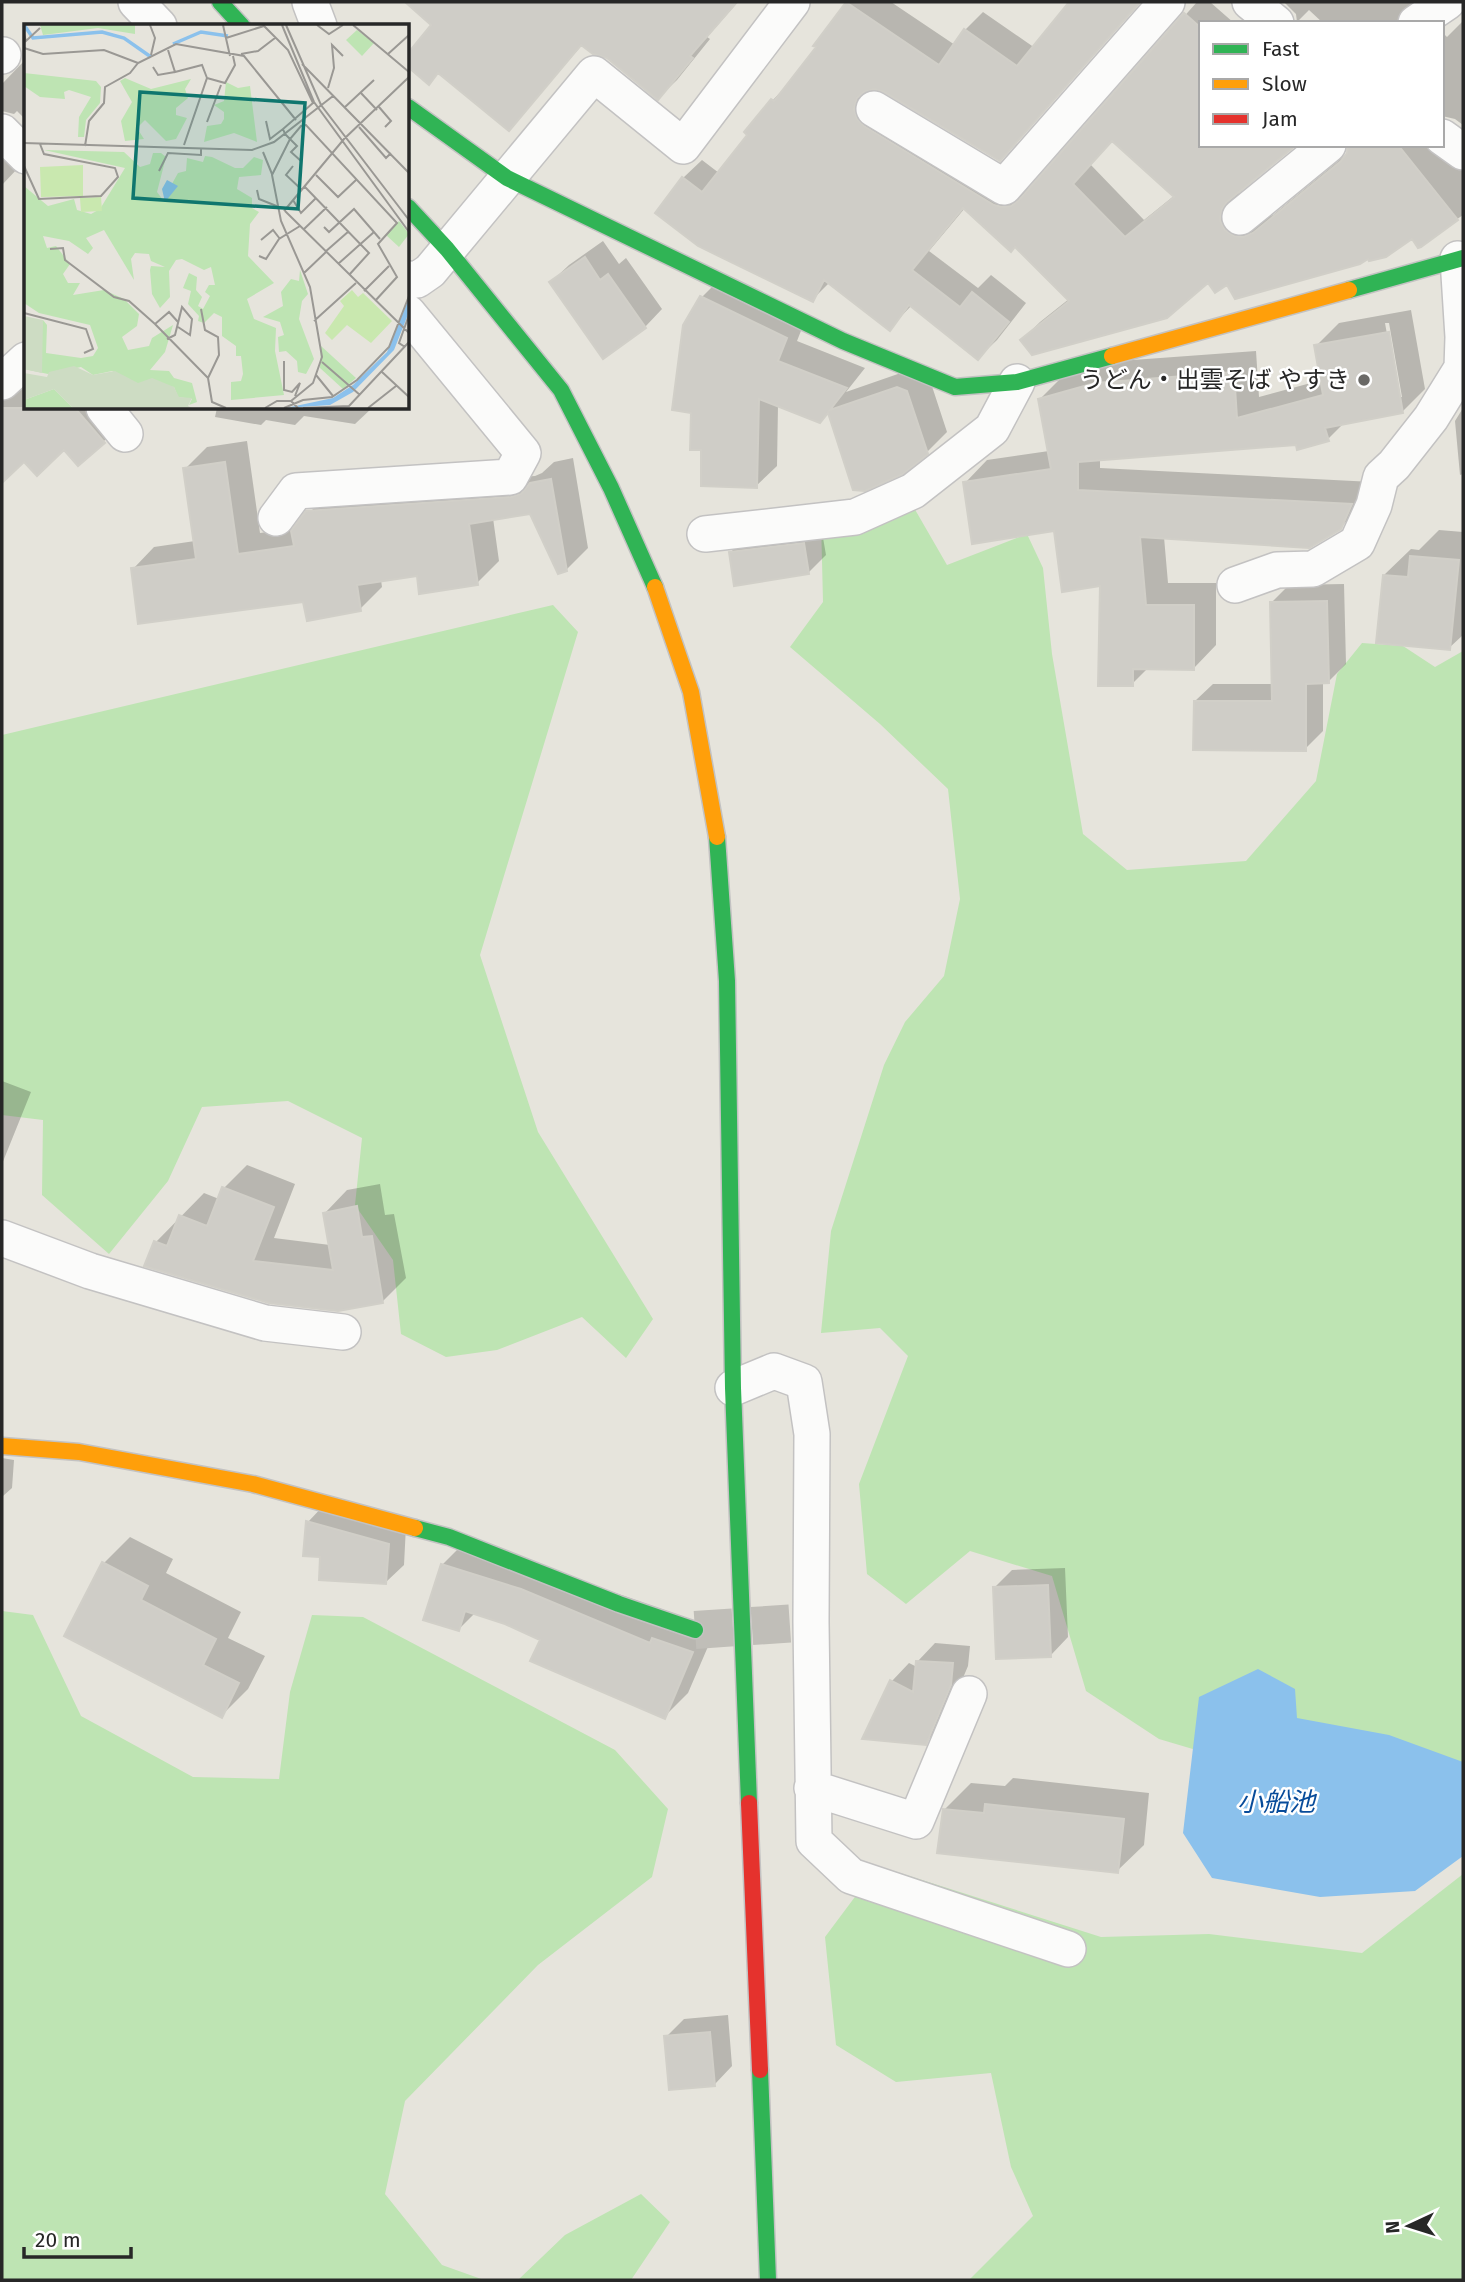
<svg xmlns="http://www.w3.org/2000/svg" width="1465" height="2282" viewBox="0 0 1465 2282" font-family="'Fira Sans','Noto Sans JP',sans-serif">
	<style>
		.green { fill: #bee4b3 }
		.water { fill: #8bc1ec }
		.shadow { fill: #0003; fill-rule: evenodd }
		.building { fill: #cfcdc7; stroke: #d1cfc8; stroke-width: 2; fill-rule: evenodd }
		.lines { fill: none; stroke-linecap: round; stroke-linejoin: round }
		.secondary-tunnel { stroke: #c0beb8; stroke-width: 38; stroke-dasharray: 38 19; stroke-linecap: butt }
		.street-casing { stroke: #c3c2c2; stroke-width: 38 }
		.fast-casing { stroke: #c3c2c2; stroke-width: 19 }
		.slow-casing { stroke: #c3c2c2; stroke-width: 19 }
		.jam-casing { stroke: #c3c2c2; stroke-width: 19 }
		.street { stroke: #fbfbfa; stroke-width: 35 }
		.fast { stroke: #30b455; stroke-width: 16 }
		.slow { stroke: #ff9f0a; stroke-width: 16 }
		.jam { stroke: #e5322d; stroke-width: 16 }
		.poi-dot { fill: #6a6966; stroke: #fff; stroke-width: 2.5 }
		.labels { text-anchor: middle; stroke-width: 5; stroke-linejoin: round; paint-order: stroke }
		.poi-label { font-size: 24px; fill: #272727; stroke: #fff; text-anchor: end }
		.water-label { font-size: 26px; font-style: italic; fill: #084c9a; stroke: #fff }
		.inset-river { fill: none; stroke: #8bc1ec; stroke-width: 3.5 }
		.inset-road { fill: none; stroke: #9a9894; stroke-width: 2 }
		.view { fill: #0f766e; fill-opacity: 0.15; stroke: #0f766e; stroke-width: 3.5 }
		.inset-edge { fill: none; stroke: #272727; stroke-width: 3.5 }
	</style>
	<rect width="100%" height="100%" fill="#e6e4dc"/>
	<!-- green -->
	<path class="green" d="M 902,487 L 947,565 L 1027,534 L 1043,568 L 1052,654 L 1083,834 L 1127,870 L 1246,861 L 1316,781 L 1337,674 L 1362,643 L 1403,646 L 1435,667 L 1463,651 L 1463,1850 L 1406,1812 L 1159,1739 L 1086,1691 L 1052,1576 L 970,1551 L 906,1604 L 867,1574 L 859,1484 L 908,1356 L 880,1328 L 821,1333 L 831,1231 L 884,1065 L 905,1022 L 944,976 L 960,899 L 948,789 L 880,724 L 790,647 L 823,602 L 821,520 Z
		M 553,605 L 578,632 L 480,955 L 538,1132 L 653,1319 L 626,1358 L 582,1317 L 497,1350 L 446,1357 L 401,1334 L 393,1260 L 355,1205 L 362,1138 L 288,1101 L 202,1107 L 168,1181 L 109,1254 L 42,1195 L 43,1120 L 2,1115 L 2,735 Z
		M 2,1611 L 33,1615 L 81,1716 L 193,1777 L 279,1779 L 290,1692 L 312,1615 L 363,1617 L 615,1750 L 668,1809 L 652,1877 L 538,1965 L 405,2101 L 385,2194 L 442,2265 L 484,2280 L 2,2280 Z
		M 878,1866 L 1101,1937 L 1209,1934 L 1362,1953 L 1463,1874 L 1463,2280 L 969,2280 L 1033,2216 L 1011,2167 L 991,2073 L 896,2082 L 836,2045 L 825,1937 Z
		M 641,2194 L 670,2222 L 631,2280 L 518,2280 L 565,2235 Z"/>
	<!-- water -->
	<path class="water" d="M 1258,1669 L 1295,1689 L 1297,1718 L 1389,1735 L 1463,1762 L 1463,1856 L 1415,1891 L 1320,1897 L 1212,1878 L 1183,1833 L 1199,1697 Z"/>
	<!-- shadow -->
	<path class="shadow" d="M 407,2 L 738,2 L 707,37 L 710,39 L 677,80 L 658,98 L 607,57 L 583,44 L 509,128 L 440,71 L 428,83 L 408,65 L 408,56 L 433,25 Z
		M 848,2 L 891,2 L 955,45 L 965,30 L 983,12 L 1035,48 L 1072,2 L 1141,2 L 1000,159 L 884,90 L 872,87 L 874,100 L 1021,189 L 1031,188 L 1197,2 L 1210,2 L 1234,23 L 1201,23 L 1201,145 L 1239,189 L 1238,200 L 1262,219 L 1273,215 L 1348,153 L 1349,145 L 1463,146 L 1463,215 L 1420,245 L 1412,237 L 1368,256 L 1228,283 L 1209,280 L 1022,340 L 1040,322 L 1069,299 L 1015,245 L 965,208 L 929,251 L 978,288 L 991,275 L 1026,303 L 997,340 L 978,358 L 912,305 L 890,328 L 830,282 L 812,300 L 683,178 L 702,160 L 719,173 L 773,100 L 791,81 L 818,47 L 816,45 ZM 1113,139 L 1175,195 L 1144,220 L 1090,164 Z
		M 1284,2 L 1411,2 L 1426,23 L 1323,23 L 1309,10 L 1297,22 L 1296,14 Z
		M 1463,21 L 1463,125 L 1455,119 L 1442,116 L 1442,32 L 1447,37 Z
		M 26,59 L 26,120 L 17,111 L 14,114 L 2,111 L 2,84 Z
		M 2,152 L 18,168 L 2,185 Z
		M 603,241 L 619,264 L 626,258 L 662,309 L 645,327 L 551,282 L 569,265 Z
		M 722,277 L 806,318 L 797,341 L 865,368 L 846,392 L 918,367 L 927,371 L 947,432 L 927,452 L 829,412 L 778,405 L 777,466 L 756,486 L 702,297 Z
		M 1411,310 L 1425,389 L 1402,412 L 1345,422 L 1328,439 L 1100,458 L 1100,468 L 1373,482 L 1363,504 L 1340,528 L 1164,537 L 1168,583 L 1216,583 L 1216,645 L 1194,668 L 1148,668 L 1132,684 L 1102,584 L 1056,529 L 965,483 L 987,460 L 1049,451 L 1040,399 L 1062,377 L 1119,361 L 1256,351 L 1259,397 L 1322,380 L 1316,346 L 1339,323 ZM 1385,323 L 1389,323 L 1402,397 L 1398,397 Z
		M 19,384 L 26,384 L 26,408 L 107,408 L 121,424 L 104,441 L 65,448 L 24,460 L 14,469 L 2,456 L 2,401 Z
		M 217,408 L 372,408 L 355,424 L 304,416 L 295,425 L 266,420 L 261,425 L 215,417 Z
		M 1463,408 L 1463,474 L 1460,475 L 1455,421 Z
		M 247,441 L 260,533 L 296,528 L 330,490 L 535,476 L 542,473 L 554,462 L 573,458 L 588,548 L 566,570 L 532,512 L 493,518 L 499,561 L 477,583 L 418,574 L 381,580 L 382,587 L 360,609 L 133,569 L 154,547 L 195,541 L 185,469 L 207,447 Z
		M 821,526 L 826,555 L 808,573 L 731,552 L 748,534 Z
		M 1439,530 L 1463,532 L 1463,635 L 1449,648 L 1384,575 L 1411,549 L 1419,550 Z
		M 1344,584 L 1346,664 L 1328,682 L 1323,682 L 1323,731 L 1305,749 L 1195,701 L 1213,684 L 1273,684 L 1271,603 L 1289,585 Z
		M 2,1081 L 31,1092 L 2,1164 Z
		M 247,1165 L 295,1184 L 274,1238 L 330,1245 L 325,1213 L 347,1190 L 380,1184 L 385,1215 L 394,1214 L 406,1278 L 383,1301 L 338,1309 L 156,1242 L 204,1193 L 219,1199 L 224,1188 Z
		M 2,1458 L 14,1460 L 12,1488 L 3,1496 Z
		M 325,1504 L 406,1526 L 404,1565 L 386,1582 L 322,1556 L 308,1522 Z
		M 130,1537 L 173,1559 L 166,1573 L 241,1612 L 228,1638 L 265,1656 L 248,1689 L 221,1716 L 104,1563 Z
		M 466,1541 L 716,1628 L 688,1693 L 664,1717 L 542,1639 L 505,1622 L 475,1613 L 459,1629 L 442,1565 Z
		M 1065,1568 L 1068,1637 L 1051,1655 L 994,1588 L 1012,1570 Z
		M 935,1643 L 970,1646 L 968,1666 L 943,1725 L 925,1743 L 892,1681 L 909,1663 L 917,1667 L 918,1661 Z
		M 1013,1778 L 1149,1793 L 1144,1845 L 1117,1871 L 945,1809 L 971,1783 L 1005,1786 Z
		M 728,2015 L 732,2066 L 715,2084 L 666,2037 L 684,2019 Z"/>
	<!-- building -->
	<path class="building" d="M 405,2 L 737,2 L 690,56 L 693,58 L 658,100 L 607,58 L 593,54 L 581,45 L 509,131 L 438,73 L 429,85 L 408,67 L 408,53 L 431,25 Z
		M 846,2 L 939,65 L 964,29 L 1017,66 L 1069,2 L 1140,2 L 1000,161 L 884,92 L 874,89 L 864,92 L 857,98 L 854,109 L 857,119 L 864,126 L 994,205 L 1002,207 L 1011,206 L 1019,200 L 1184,13 L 1201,28 L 1201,145 L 1296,145 L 1227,202 L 1222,209 L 1220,220 L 1225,230 L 1234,236 L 1243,237 L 1253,233 L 1341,161 L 1347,153 L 1348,145 L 1398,145 L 1458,220 L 1421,247 L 1418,248 L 1412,239 L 1386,257 L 1369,261 L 1368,259 L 1360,264 L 1235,299 L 1227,285 L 1215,293 L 1208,283 L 1167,318 L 1032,355 L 1020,340 L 1069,301 L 1015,247 L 1011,252 L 963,208 L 912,270 L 960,307 L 972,292 L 1009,322 L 978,360 L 909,305 L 890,331 L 824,280 L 813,302 L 698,246 L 655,213 L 682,177 L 702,192 L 747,135 L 744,132 L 771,99 L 774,101 L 816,47 L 813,46 ZM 1112,141 L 1174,197 L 1125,237 L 1073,184 Z
		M 585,257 L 600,280 L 608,274 L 646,328 L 603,359 L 549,282 Z
		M 700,296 L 787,338 L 778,361 L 847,388 L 830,410 L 897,387 L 907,391 L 928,454 L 903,474 L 865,491 L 853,490 L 828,413 L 820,423 L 759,399 L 757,488 L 701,486 L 701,450 L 690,450 L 691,413 L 672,410 L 683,325 Z
		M 1389,332 L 1403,413 L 1325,428 L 1329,441 L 1297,450 L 1296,445 L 1078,462 L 1078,490 L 1352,504 L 1341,529 L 1309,548 L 1140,537 L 1146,605 L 1194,605 L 1194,670 L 1133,669 L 1133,686 L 1098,686 L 1100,586 L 1062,592 L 1054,531 L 972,544 L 963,482 L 1051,469 L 1038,399 L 1095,383 L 1234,372 L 1237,418 L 1323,395 L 1314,345 Z
		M 2,408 L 75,408 L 105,443 L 78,466 L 64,450 L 37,476 L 24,462 L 2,483 Z
		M 225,462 L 238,554 L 294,546 L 291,531 L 306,511 L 511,497 L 521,494 L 530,483 L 551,479 L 567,571 L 558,574 L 530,514 L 469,524 L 478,585 L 419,594 L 417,576 L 357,585 L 361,611 L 307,621 L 303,602 L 138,624 L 131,568 L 196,559 L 183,468 Z
		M 804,543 L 809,574 L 734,586 L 729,552 Z
		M 1410,556 L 1459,560 L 1450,650 L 1376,643 L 1383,575 L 1408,577 Z
		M 1327,601 L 1329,683 L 1306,684 L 1306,751 L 1193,750 L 1194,701 L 1272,701 L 1270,602 Z
		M 222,1187 L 274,1207 L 253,1261 L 333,1270 L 323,1213 L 357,1206 L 362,1237 L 372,1236 L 383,1303 L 338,1311 L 269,1303 L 144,1266 L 154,1241 L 167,1246 L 179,1215 L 207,1226 Z
		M 306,1521 L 389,1544 L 386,1584 L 319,1580 L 320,1557 L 303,1556 Z
		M 102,1562 L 148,1586 L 141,1600 L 216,1639 L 203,1665 L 239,1683 L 222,1718 L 64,1636 Z
		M 441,1564 L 521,1589 L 650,1643 L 652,1638 L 693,1652 L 665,1719 L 530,1661 L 540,1640 L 505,1624 L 465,1611 L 459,1631 L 423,1620 Z
		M 1048,1585 L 1051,1657 L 996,1659 L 993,1587 Z
		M 916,1661 L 953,1663 L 951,1685 L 926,1745 L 862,1739 L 890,1680 L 913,1692 Z
		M 985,1804 L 1124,1819 L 1118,1873 L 937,1853 L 943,1809 L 984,1813 Z
		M 710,2032 L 715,2086 L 669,2090 L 664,2036 Z"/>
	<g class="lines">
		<!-- secondary-tunnel -->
		<path class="secondary-tunnel" d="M 695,1630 L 811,1622"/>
		<defs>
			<path id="street" d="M 136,2 L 159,26
				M 310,2 L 319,26
				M 1250,2 L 1276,23
				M 1416,23 L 1447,2
				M 2,56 L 3,55
				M 874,109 L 1004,187 L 1167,2
				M 2,132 L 26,156
				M 1442,137 L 1463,152
				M 1240,217 L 1328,145
				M 408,279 L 417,280 L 430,271 L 594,74 L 683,146 L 792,2
				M 2,382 L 26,360
				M 104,408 L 125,434
				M 276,518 L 296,491 L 510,477 L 523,453 L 408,313
				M 705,534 L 855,517 L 913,491 L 992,429 L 1017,382
				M 1235,585 L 1277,570 L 1313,569 L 1357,543 L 1374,505 L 1381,477 L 1394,465 L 1431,418 L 1462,368 L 1463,337 L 1458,259
				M 2,1238 L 90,1271 L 265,1323 L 343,1332
				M 733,1388 L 774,1371 L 804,1382 L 812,1434 L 811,1622 L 814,1841 L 851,1876 L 1068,1949
				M 812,1788 L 916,1821 L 969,1694"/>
			<path id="fast" d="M 220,2 L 242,26
				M 408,107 L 507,178 L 843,341 L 955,387 L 1017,382 L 1112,356
				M 408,207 L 447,249 L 561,390 L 611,488 L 655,587
				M 1349,290 L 1463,258
				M 717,837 L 727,981 L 733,1388 L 749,1803
				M 415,1528 L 449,1537 L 619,1604 L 695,1630
				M 760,2070 L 768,2280"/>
			<path id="slow" d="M 1112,356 L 1349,290
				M 655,587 L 691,692 L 717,837
				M 2,1446 L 79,1452 L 253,1484 L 415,1528"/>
			<path id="jam" d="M 749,1803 L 760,2070"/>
		</defs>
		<!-- street casing -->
		<use href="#street" class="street-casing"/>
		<!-- fast casing -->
		<use href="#fast" class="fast-casing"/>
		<!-- slow casing -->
		<use href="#slow" class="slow-casing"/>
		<!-- jam casing -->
		<use href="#jam" class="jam-casing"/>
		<!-- street -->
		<use href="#street" class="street"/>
		<!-- fast -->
		<use href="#fast" class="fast"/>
		<!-- slow -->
		<use href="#slow" class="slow"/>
		<!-- jam -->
		<use href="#jam" class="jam"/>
	</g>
	<!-- markers -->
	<circle class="poi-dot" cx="1364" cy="380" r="7"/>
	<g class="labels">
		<!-- poi labels -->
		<g class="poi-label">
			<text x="1350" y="388">うどん・出雲そば やすき</text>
		</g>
		<!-- water labels -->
		<g class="water-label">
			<text x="1276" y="1811">小船池</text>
		</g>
	</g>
	<!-- overview -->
	<g transform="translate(24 24)">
		<rect width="385" height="385" fill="#e6e4dc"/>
		<path d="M 16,1 L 111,1 L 111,10 L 74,4 L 19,11 ZM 333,6 L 350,19 L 338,32 L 322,16 ZM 0,49 L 72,57 L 77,63 L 76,79 L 62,96 L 60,113 L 54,113 L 55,93 L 67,73 L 45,66 L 40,68 L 41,75 L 16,73 L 0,62 ZM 101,54 L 127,65 L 167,55 L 161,65 L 164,74 L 152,84 L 152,91 L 163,94 L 152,115 L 142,117 L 121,96 L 113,104 L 120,115 L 101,117 L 97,97 L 108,78 L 96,57 ZM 202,58 L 214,64 L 226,62 L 233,118 L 210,109 L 180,118 L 183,102 L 197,100 L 200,95 L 200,88 L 190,81 L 200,77 ZM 20,126 L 100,128 L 116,143 L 126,140 L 129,129 L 137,129 L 142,133 L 133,168 L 139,176 L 154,149 L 162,147 L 163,134 L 179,138 L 181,132 L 188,133 L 211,144 L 219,144 L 230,133 L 239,136 L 237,151 L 215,153 L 213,165 L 228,174 L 228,184 L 235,188 L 226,200 L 224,232 L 250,259 L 223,275 L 230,295 L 252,304 L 251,327 L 260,371 L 207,376 L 207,358 L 217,357 L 219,350 L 217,332 L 212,332 L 212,322 L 198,312 L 198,293 L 190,289 L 180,299 L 174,297 L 175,292 L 164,280 L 167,267 L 159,264 L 165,249 L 173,253 L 172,266 L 178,273 L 174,282 L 179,285 L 186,272 L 181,268 L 185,261 L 191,261 L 187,243 L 180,246 L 158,235 L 152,236 L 145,247 L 146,273 L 136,284 L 128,270 L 126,246 L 127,242 L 141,243 L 127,237 L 125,230 L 111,229 L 107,235 L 110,256 L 80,206 L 62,214 L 69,224 L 64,230 L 45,217 L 19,212 L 23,224 L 32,222 L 46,240 L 39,250 L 44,259 L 56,259 L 49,271 L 80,266 L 100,275 L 115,290 L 113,302 L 98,313 L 104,326 L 125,322 L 128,314 L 149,301 L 141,328 L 126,346 L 145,347 L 150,354 L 168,359 L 173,378 L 165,381 L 168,375 L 154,373 L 150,363 L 112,359 L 88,347 L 69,351 L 57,343 L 24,350 L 0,345 L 19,296 L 23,301 L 22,329 L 57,334 L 69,332 L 74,324 L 66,301 L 15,289 L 0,279 L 0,162 L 24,182 L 50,175 L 53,186 L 67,190 L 76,185 L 101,144 ZM 375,197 L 385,210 L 375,223 L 362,211 ZM 276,246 L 284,270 L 278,277 L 275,295 L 290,335 L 282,350 L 274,348 L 273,337 L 262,327 L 255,328 L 254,313 L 260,311 L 256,298 L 239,293 L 259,282 L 257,268 L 267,255 L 275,257 ZM 297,322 L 332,354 L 319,365 L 296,344 ZM 30,365 L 49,384 L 0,384 L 0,376 Z" fill="#bee4b3"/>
		<path d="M 0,292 L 19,296 L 18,349 L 0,345 ZM 50,342 L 69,351 L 91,347 L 114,359 L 128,354 L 150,363 L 155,373 L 168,374 L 164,382 L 168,384 L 49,384 L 30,365 L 0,376 L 0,349 L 23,353 L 25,348 Z" fill="#cddcc3"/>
		<path d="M 59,141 L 59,172 L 17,173 L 16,143 ZM 77,173 L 78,187 L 57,188 L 56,174 ZM 328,266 L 334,273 L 339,269 L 368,297 L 347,319 L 323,301 L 308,316 L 301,309 L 320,282 L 316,277 Z" fill="#c9e8af"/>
		<path d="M 143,156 L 154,162 L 141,178 L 138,165 ZM 385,274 L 385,288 L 370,326 L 329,368 L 306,381 L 262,384 L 309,374 L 329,361 L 363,328 Z" fill="#8bc1ec"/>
		<path class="inset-river" d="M 0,1 L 9,14 L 78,8 L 100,14 L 127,33M 149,20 L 177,8 L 204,12"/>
		<path class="inset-road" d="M 126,1 L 131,14 L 127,31M 199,1 L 206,32M 258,1 L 290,78 L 385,208M 262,1 L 297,81 L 385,196M 293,1 L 305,10 L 319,1M 329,1 L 385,48M 0,10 L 2,17 L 16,4M 202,14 L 240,2 L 264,26 L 289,79 L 259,105 L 261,110M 0,24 L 19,30 L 80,26 L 114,39M 144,26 L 151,48 L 178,41 L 183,54M 217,30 L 234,27 L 251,14M 364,30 L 385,11M 278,40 L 385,149M 129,43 L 134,51 L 151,48M 304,64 L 310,44 L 308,21 L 319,32M 336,68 L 353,86M 321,83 L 350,56M 355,83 L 367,97 L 361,103M 242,97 L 246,115 L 259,105M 183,98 L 197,61M 335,103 L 362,134 L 367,129M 261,110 L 273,122 L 267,128 L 277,137M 0,119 L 228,126 L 250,118 L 309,72M 160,121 L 183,54 L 201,59 L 211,41 L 209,32M 61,122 L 65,97 L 80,79 L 81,63 L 106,49 L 114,39 L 152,20 L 220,32 L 272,96M 239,128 L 248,150M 0,142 L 15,175 L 77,172 L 94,153 L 91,144 L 20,130 L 16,120M 269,142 L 262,151 L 278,166M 135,147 L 144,129 L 177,131 L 177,125M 292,151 L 314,173 L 332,156M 281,163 L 345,229 L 325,251M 233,166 L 235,175 L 255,183M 269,176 L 277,189 L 292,174M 260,187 L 320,115 L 385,53M 261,187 L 385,309M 300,203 L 305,208 L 330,185 L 356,215M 279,206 L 303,183M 237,216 L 249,206 L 256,215M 26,225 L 39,224 L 41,236 L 90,273 L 105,277 L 131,300M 301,228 L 325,207M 235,232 L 242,235 L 255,215 L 276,202M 314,240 L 350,208M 280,249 L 302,228M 340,267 L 365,242M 177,285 L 181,306 L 194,313 L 195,331 L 184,354M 0,289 L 62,305 L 69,325 L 60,329M 290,297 L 332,259M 154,298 L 145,288 L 131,300 L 184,354 L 188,378 L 202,384M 143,315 L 151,311 L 158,283 L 168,295 L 166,311 L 154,303M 381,323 L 375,319 L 385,291M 260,337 L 260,366 L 268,368 L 276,359 L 271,372M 298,338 L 336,371M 358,348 L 385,373M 292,351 L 309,372M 267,377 L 289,359 L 298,333 L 286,263 L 257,197 L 248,151 L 266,115 L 277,102 L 282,101 L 373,199 L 354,220 L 373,253 L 351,277M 241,384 L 253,377 L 267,377 L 274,384M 260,384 L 279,376 L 308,373 L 333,356 L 365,323 L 385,272M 279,384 L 325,382 L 385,318M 344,384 L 372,362"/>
		<path class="view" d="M 116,68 L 281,79 L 274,185 L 109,174 Z"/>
		<rect width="385" height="385" class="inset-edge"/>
	</g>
	<!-- border -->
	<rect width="1465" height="2282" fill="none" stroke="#272727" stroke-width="7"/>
	<!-- legend -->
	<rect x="1199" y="21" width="245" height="126" fill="#ffffff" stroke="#a9a9a9" stroke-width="2"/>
	<rect x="1213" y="44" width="35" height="10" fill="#30b455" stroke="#a9a9a9" stroke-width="2"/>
	<text x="1262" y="56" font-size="21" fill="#272727">Fast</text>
	<rect x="1213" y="79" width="35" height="10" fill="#ff9f0a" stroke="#a9a9a9" stroke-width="2"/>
	<text x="1262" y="91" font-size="21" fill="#272727">Slow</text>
	<rect x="1213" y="114" width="35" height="10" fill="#e5322d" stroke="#a9a9a9" stroke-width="2"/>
	<text x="1262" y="126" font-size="21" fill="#272727">Jam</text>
	<!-- north arrow -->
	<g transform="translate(1409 2226) rotate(266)" stroke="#ffffff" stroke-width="5" paint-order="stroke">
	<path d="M0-5L12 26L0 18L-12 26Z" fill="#272727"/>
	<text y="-10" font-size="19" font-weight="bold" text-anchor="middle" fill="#272727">N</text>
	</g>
	<!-- scale -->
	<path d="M24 2247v10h107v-10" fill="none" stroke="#272727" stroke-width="3.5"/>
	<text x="35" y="2247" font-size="21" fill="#272727" stroke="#ffffff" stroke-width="5" paint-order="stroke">20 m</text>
</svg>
